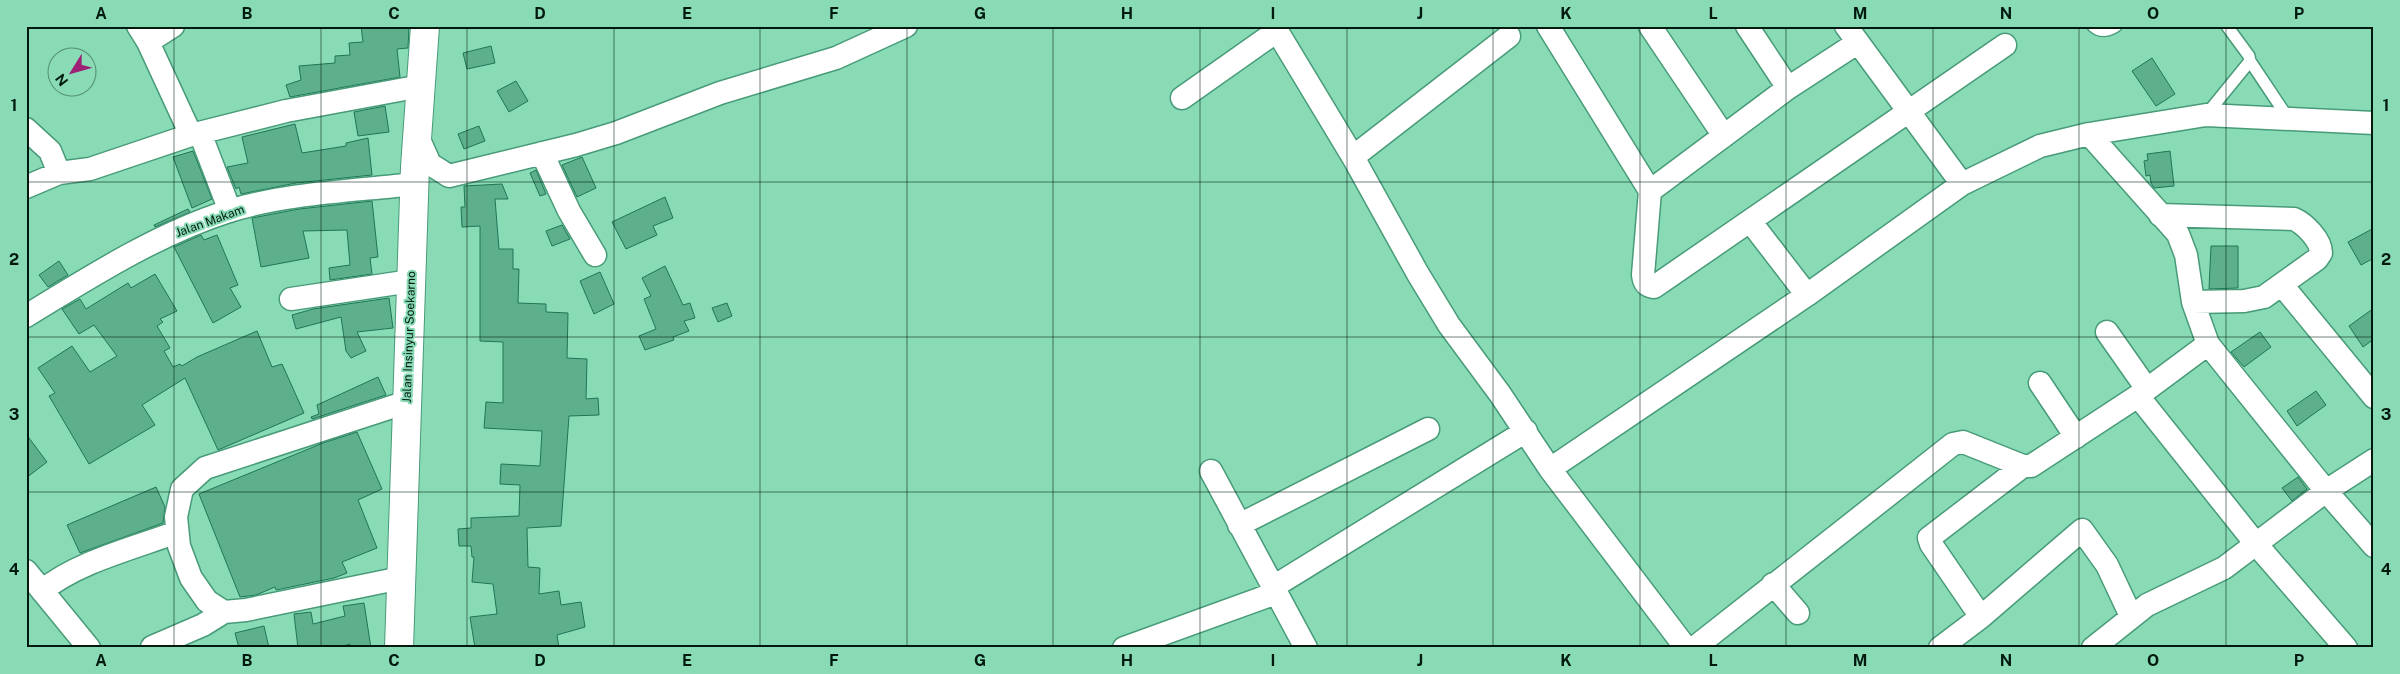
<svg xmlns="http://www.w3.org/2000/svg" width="2400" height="674" viewBox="0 0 2400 674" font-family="'Public Sans',sans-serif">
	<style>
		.building { fill: #5eb08d; stroke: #1e7656 }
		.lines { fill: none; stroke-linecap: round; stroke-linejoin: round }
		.service-casing { stroke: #489b78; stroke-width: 14 }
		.minor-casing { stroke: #489b78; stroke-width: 25 }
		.primary-casing { stroke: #489b78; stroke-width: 30 }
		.service { stroke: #fff; stroke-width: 11 }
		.minor { stroke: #fff; stroke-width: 22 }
		.primary { stroke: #fff; stroke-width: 28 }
		.grid { fill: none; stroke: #01190f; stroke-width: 1; stroke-opacity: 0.55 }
		.labels { text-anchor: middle; stroke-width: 4; stroke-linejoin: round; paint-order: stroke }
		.street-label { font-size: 12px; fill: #01190f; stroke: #89dbb6 }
		.neatline { fill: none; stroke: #01190f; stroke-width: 2 }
		.grid-label { font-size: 16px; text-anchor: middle; font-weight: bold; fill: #01190f }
	</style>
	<rect width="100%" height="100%" fill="#89dbb6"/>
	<!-- building -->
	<path class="building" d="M 361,26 L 409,26 L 408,48 L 397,49 L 400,77 L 290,97 L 286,85 L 301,80 L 299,66 L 335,63 L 335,56 L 350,55 L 349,43 L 363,42 Z
		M 491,46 L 495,63 L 467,69 L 463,53 Z
		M 2152,58 L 2175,94 L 2156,106 L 2132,71 Z
		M 516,81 L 528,101 L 509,112 L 497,91 Z
		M 385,106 L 389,132 L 358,136 L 354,112 Z
		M 295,124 L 302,153 L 346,146 L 346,143 L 368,138 L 372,175 L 296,183 L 241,194 L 239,187 L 236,189 L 227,167 L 248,163 L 242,137 Z
		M 479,126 L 485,141 L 464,149 L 458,134 Z
		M 193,151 L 212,199 L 192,208 L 173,157 Z
		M 2170,151 L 2174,186 L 2154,188 L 2151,183 L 2150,175 L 2146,176 L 2144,161 L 2148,160 L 2147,154 Z
		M 582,157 L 596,188 L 577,197 L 562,165 Z
		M 536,170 L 546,194 L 540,196 L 530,173 Z
		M 502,184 L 508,199 L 495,199 L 499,249 L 513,249 L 513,269 L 519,269 L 518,303 L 546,304 L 546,312 L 568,313 L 567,358 L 587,359 L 586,399 L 598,398 L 599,415 L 569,416 L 561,526 L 527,528 L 528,567 L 540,568 L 539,594 L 559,591 L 561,605 L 581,602 L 585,627 L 557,635 L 559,648 L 475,648 L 470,617 L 497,614 L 493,584 L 472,582 L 474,557 L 472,557 L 471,546 L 459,546 L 458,529 L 471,528 L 471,518 L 519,516 L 520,485 L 500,484 L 501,464 L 540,466 L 542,431 L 484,428 L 486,402 L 503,403 L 503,342 L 480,341 L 480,226 L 462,227 L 461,207 L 465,207 L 464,186 Z
		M 665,197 L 673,218 L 653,226 L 657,235 L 626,249 L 612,222 Z
		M 372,201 L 378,257 L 370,258 L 372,274 L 330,280 L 329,268 L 350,265 L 347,230 L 303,231 L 309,258 L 261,267 L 252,218 L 299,209 Z
		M 188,209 L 190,212 L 155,227 L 154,225 Z
		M 562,225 L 570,239 L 552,246 L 546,231 Z
		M 2374,228 L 2374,258 L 2361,265 L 2348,242 Z
		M 201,235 L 204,240 L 217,235 L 238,285 L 230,288 L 241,307 L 213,323 L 174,247 Z
		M 2211,246 L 2238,246 L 2238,288 L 2209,289 Z
		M 59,261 L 68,275 L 48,287 L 39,275 Z
		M 665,266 L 683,305 L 690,303 L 695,318 L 684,321 L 689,331 L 673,337 L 674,340 L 645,350 L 639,336 L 656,329 L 644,299 L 651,296 L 642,278 Z
		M 600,272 L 614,304 L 594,314 L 580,281 Z
		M 155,274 L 177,311 L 160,319 L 163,322 L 157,326 L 170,348 L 164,351 L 173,367 L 180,364 L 182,366 L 197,357 L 257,331 L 272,367 L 282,364 L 304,413 L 218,450 L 185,378 L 142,405 L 155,425 L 89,464 L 49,396 L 55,393 L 38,368 L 72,346 L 90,372 L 117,356 L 94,325 L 79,334 L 62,309 L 80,299 L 86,309 L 128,283 L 131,288 Z
		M 389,298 L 393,328 L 357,332 L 366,351 L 351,358 L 346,351 L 341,317 L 296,329 L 292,315 L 313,309 Z
		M 727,303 L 732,316 L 718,322 L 712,308 Z
		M 2374,308 L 2374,339 L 2363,347 L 2349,326 Z
		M 2260,332 L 2271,347 L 2244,367 L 2231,352 Z
		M 378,377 L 386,395 L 312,419 L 311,417 L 319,414 L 317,405 Z
		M 2316,391 L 2326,405 L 2297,426 L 2287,411 Z
		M 357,432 L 382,489 L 358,500 L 377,548 L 342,562 L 347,573 L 334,578 L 276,590 L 275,587 L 256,595 L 240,597 L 199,494 L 323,443 Z
		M 26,434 L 47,462 L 26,478 Z
		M 2298,477 L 2307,489 L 2292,501 L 2282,488 Z
		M 156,487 L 165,507 L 163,523 L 80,553 L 67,525 Z
		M 364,603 L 371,648 L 350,648 L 350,644 L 335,648 L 298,648 L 294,614 L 311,612 L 313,624 L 345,616 L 343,606 Z
		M 264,626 L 269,648 L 239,648 L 235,633 Z"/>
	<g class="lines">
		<defs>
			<path id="service" d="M 2093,26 C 2101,33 2108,31 2116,26
				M 2227,26 L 2249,56 L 2250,61 L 2288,118
				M 2206,115 L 2250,61"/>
			<path id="minor" d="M 138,26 L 148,42 L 191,135
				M 1274,26 L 1353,157 L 1418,274 L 1449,325 L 1500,394 L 1550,469 L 1686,648
				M 1548,26 L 1650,191 L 1643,275 C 1644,283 1646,286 1654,287 L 2005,45
				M 1650,26 L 1724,136
				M 1747,26 L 1788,88
				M 1846,26 L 1962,184
				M 148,42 L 173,26
				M 1182,98 L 1277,31
				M 26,129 L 50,151 L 59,173
				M 200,133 L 230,211
				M 2089,134 L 2178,234 L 2186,255 L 2193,302 L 2208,344 L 2326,491 L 2374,546
				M 417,135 L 430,164 L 449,176 L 576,145 L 616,133 L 720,93 L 836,58 L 906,26
				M 542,153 L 569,211 L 595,255
				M 1353,157 L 1509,36
				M 26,187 L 59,173 L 90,169 L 191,135 L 286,111 L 421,86
				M 1650,191 L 1788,88 L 1857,43
				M 2160,215 L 2294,219 C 2305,224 2321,240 2321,253 L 2317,259 L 2264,297 L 2244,301 L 2193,302
				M 1750,221 L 1807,295
				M 2282,285 L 2374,397
				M 291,299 L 411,281
				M 26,316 C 90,277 157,234 229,211 C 287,193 354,191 414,184
				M 2107,332 L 2147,389
				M 2040,383 L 2076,437
				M 2138,396 L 2256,544 L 2346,648
				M 1550,469 L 1807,295 L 1962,184 L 2040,146 L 2089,134 L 2206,115 L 2374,123
				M 1211,471 L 1306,648
				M 1239,525 L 1428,429
				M 26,571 L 89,648
				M 401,578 L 246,610 L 224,612 L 207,601 L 191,578 L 179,546 L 176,517 L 182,489 L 205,468 L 407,402
				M 1773,584 L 1798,613
				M 1273,587 L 1526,431
				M 42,591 C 77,562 134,548 177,532
				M 1981,617 L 1931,544 L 1929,538 L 2023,466
				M 152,647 L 203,625 L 224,612
				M 1124,648 L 1276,593
				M 1694,648 L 1953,444 L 1963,442 L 2023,466 L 2031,466 L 2138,396 L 2208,344
				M 1940,648 L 1981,617 L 2082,530 L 2107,565 L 2131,616
				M 2093,648 L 2147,605 L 2224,568 L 2326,491 L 2374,460"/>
			<path id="primary" d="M 399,648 L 415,167 L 425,26"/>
		</defs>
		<!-- service casing -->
		<use href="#service" class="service-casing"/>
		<!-- minor casing -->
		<use href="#minor" class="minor-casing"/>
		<!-- primary casing -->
		<use href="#primary" class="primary-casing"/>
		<!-- service -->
		<use href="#service" class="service"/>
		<!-- minor -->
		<use href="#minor" class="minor"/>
		<!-- primary -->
		<use href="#primary" class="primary"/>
	</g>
	<!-- grid -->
	<path class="grid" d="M 174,26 L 174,648M 321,26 L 321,648M 467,26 L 467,648M 614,26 L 614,648M 760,26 L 760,648M 907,26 L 907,648M 1053,26 L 1053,648M 1200,26 L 1200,648M 1347,26 L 1347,648M 1493,26 L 1493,648M 1640,26 L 1640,648M 1786,26 L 1786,648M 1933,26 L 1933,648M 2079,26 L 2079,648M 2226,26 L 2226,648M 26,182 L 2374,182M 26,337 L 2374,337M 26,492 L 2374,492"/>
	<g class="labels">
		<!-- street labels -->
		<g class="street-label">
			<text transform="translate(210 221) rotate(-20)" y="4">Jalan Makam</text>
			<text transform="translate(409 337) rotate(-88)" y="4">Jalan Insinyur Soekarno</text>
		</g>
	</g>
	<!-- border -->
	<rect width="2400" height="674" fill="none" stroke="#89dbb6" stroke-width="55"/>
	<!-- north arrow -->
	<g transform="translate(72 72) rotate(233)"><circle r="24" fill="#89dbb6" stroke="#538d73"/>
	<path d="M0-4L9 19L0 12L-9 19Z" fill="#9d2076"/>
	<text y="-8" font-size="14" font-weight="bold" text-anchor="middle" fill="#01190f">N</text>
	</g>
	<rect x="28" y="28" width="2344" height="618" class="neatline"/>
	<g class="grid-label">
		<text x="101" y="19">A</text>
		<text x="247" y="19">B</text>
		<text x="394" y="19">C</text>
		<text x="540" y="19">D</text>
		<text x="687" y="19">E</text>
		<text x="834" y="19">F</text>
		<text x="980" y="19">G</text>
		<text x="1127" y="19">H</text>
		<text x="1273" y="19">I</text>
		<text x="1420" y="19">J</text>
		<text x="1566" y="19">K</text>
		<text x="1713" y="19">L</text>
		<text x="1860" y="19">M</text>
		<text x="2006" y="19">N</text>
		<text x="2153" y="19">O</text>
		<text x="2299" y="19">P</text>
		<text x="14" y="111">1</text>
		<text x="2386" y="111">1</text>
		<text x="14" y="265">2</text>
		<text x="2386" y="265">2</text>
		<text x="14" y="420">3</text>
		<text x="2386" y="420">3</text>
		<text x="14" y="575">4</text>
		<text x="2386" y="575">4</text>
		<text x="101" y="666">A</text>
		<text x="247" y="666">B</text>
		<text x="394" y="666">C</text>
		<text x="540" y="666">D</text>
		<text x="687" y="666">E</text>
		<text x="834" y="666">F</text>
		<text x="980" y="666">G</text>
		<text x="1127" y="666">H</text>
		<text x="1273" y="666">I</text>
		<text x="1420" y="666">J</text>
		<text x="1566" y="666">K</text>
		<text x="1713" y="666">L</text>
		<text x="1860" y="666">M</text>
		<text x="2006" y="666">N</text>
		<text x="2153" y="666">O</text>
		<text x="2299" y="666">P</text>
	</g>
</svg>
